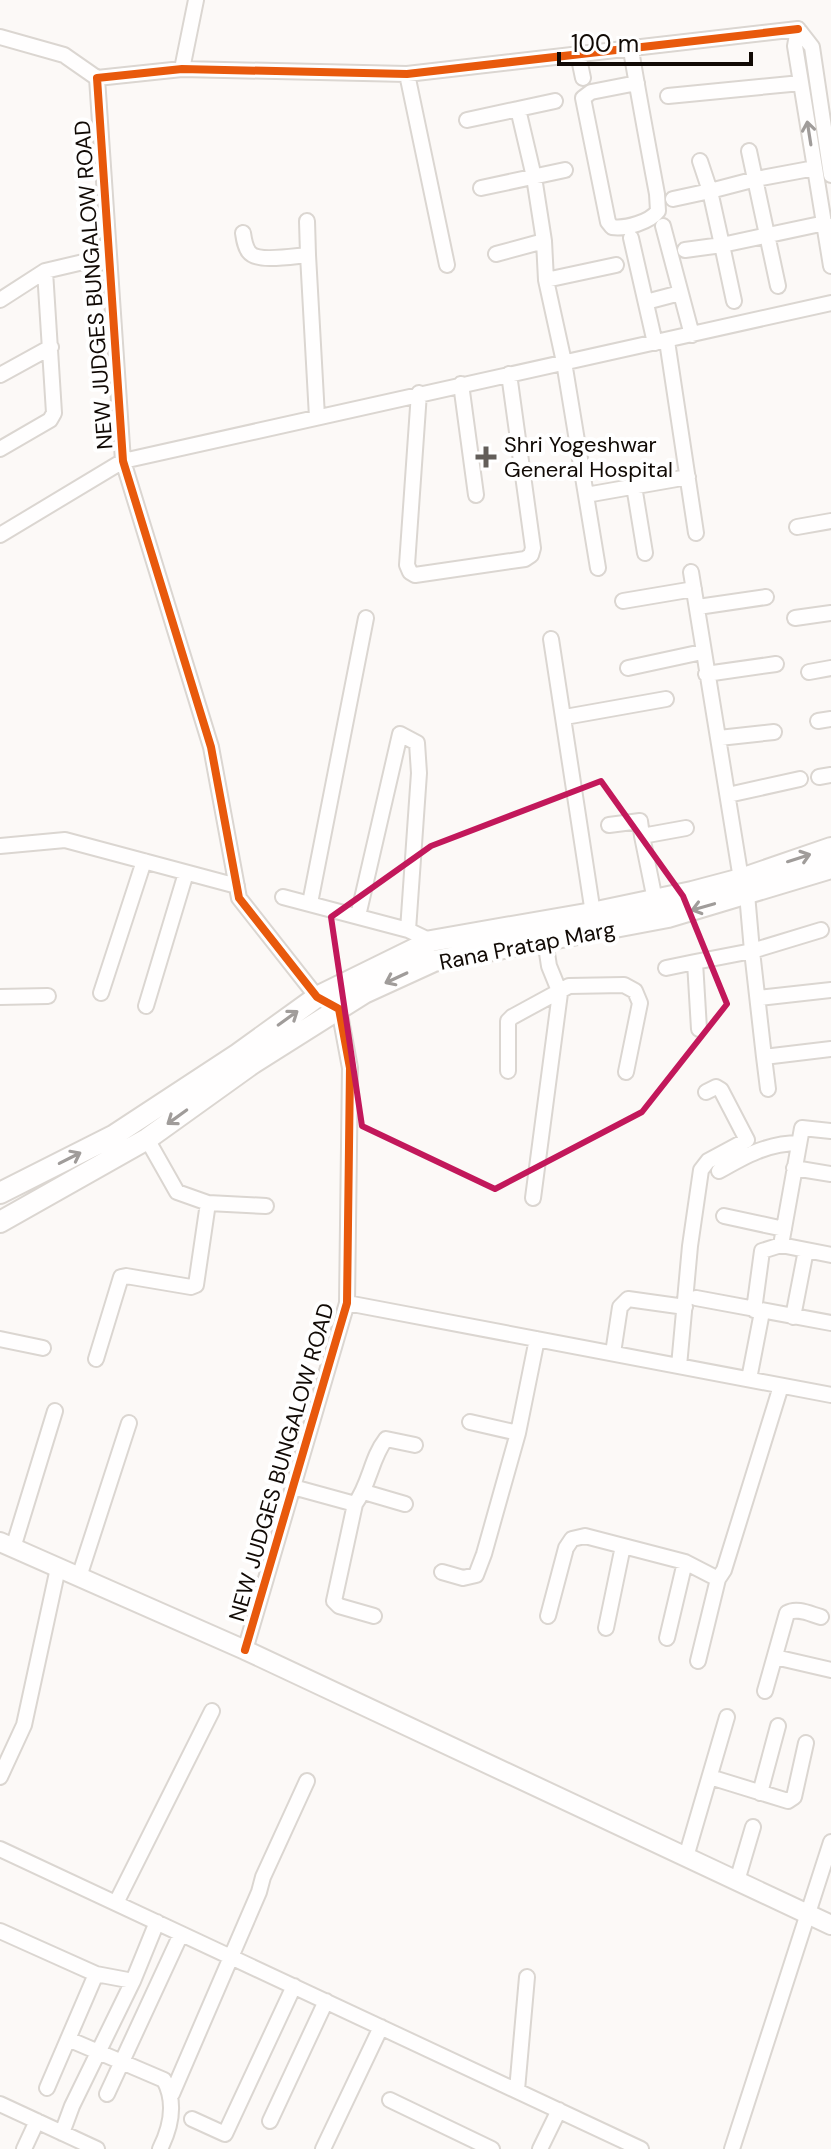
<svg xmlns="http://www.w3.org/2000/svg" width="831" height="2149" viewBox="0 0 831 2149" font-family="'DM Sans',sans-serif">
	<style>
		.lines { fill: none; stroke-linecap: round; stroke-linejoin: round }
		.minor-casing { stroke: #dbd6d1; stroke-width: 18 }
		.tertiary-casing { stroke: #dbd6d1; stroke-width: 22 }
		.secondary-casing { stroke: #dbd6d1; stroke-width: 24 }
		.minor { stroke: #fffefe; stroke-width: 14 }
		.tertiary { stroke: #fffefe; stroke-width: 18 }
		.secondary { stroke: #fffefe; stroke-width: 20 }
		.cycleway-casing { stroke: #fff; stroke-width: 13 }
		.cycleway { stroke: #e8590c; stroke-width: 8 }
		.oneway { stroke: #a09c9a }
		.marked { fill: none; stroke: #c2185b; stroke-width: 6; stroke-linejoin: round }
		.poi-dot { fill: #635e5a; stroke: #fff; stroke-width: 3 }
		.labels { text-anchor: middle; stroke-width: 8; stroke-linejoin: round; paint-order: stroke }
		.street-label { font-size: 22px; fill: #110a05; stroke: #fff }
		.poi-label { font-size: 22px; fill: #110a05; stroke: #fff; text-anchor: start }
	</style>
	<rect width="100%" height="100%" fill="#fcf9f7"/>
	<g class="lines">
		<defs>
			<path id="minor" d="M 798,29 L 795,46 L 831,266
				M 798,29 L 812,47 L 831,175
				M 0,37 L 64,55 L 97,78
				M 631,50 C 639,98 648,146 657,194 L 658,211 C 650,222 626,229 612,227 L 608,222 L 583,98 L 591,92 L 637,83
				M 578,54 L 583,78
				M 182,69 L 196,0
				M 407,74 L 447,265
				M 668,96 L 801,83
				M 555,101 L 518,109 L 534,177 L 544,241 L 546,280 L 564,362 L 598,568
				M 467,120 L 518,109
				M 749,151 L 778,286
				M 815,168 L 756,179 L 710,191 L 722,245 L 825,223
				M 481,188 L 565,170
				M 673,199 L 710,191 L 700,161
				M 307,221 L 308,255
				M 663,226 L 692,335
				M 243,233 C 244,240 245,247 249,252 C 257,263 294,256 308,255 L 317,417
				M 631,238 L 655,343
				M 685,250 L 722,245 L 734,301
				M 496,254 L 544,241
				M 546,280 L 616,265
				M 0,300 L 45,271 L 109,256
				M 646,302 L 680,293
				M 667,341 L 696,533
				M 0,375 L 51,347
				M 461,384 L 476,495
				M 419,393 L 407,565 L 410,572 L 415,575 L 525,559 L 531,555 L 533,548 L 509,374
				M 0,449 L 50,420 L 54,413 L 45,271
				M 634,486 L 645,553
				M 586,495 L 688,477
				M 797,527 L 831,521
				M 0,535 L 123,461 L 831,303
				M 691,572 L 741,879
				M 623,601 L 694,589
				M 698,607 L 766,597
				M 795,618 L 831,613
				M 551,639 L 594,920
				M 628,668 L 702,652
				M 809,672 L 831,668
				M 706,674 L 776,664
				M 565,717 L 666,699
				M 818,721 L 831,719
				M 719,738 L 774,732
				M 819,777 L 831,775
				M 728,795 L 800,779
				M 609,825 L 640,821 L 642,836
				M 0,846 L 65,840 L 237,886
				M 747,894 L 752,951 L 821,930
				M 283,897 L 408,930 L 431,941
				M 655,900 L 642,836 L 686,828
				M 310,903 L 366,618
				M 358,916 L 400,734 L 417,743 L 419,773 L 408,930
				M 666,968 L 695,962
				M 101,993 L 144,861
				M 0,997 L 48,996
				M 759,998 L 831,990
				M 146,1006 L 186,873
				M 699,1029 L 695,962 L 752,951 L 764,1057 L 831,1049
				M 764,1057 L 768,1089
				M 508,1071 L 508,1021 L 512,1017 L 569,986 L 624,985 L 635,991 L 640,1003 L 626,1072
				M 831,1131 L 802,1128 L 781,1245 L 831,1255
				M 147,1139 L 177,1192 L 208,1203 L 266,1206
				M 794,1168 L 831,1174
				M 719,1171 C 745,1156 768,1143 799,1143
				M 533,1198 L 560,993 L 549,966 L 545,940
				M 724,1216 L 784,1229
				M 696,1298 L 831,1323
				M 347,1303 L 831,1395
				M 754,1310 L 762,1251 L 781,1245
				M 793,1317 L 806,1250
				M 0,1339 L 43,1348
				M 613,1353 L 620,1307 L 628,1299 L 685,1307
				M 96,1359 L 121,1277 L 126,1276 L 191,1287 L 196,1285 L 208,1203
				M 679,1366 L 690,1246 L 701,1170 L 708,1161 L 747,1140 L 721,1090 L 716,1087 L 706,1092
				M 749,1379 L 762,1312
				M 470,1422 L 518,1433
				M 293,1487 L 355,1504
				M 364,1492 L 405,1504
				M 13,1548 L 55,1411
				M 442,1572 L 463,1578 L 476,1575 L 484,1554 L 518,1433 L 537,1339
				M 79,1577 L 129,1423
				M 374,1616 L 339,1606 L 334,1601 L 355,1504 C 370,1484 371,1458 386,1439 L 415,1445
				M 548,1616 L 566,1548 L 572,1539 L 585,1536 L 685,1562 L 718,1579 L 724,1570 L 781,1386
				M 606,1628 L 623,1546
				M 667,1638 L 685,1562
				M 245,1650 L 347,1303 L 350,1068 L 339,1009 L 317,997 L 239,898 L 211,747 L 123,461 L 97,78 L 182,69 L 407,74 L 798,29
				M 775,1657 L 831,1670
				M 698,1661 L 718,1579
				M 765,1691 L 787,1613 C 797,1607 810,1614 821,1617
				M 0,1777 L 24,1725 L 58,1568
				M 710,1777 L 788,1801 L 794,1797 L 806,1743
				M 760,1793 L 778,1726
				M 0,1849 L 641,2149
				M 686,1857 L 727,1717
				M 737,1881 L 753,1827
				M 116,1903 L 212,1711
				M 0,1931 L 96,1974 L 47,2088
				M 96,1974 L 133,1981 L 157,1922
				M 68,2039 L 164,2080 C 176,2102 171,2127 160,2149
				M 517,2090 L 527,1977
				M 107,2094 L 181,1934
				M 172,2094 L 259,1892 L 263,1877 L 307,1781
				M 390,2100 L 492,2149
				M 0,2104 L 97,2149
				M 192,2119 L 225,2134 L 294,1986
				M 270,2121 L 326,2001
				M 62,2133 L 72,2106 L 133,1981
				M 24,2149 L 37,2121
				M 323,2149 L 381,2027
				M 540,2149 L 559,2110
				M 732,2149 L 831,1842"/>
			<path id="tertiary" d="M 0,1542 L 245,1650 L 831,1925"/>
			<path id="secondary" d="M 0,1193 L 113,1136 L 238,1054 L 317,997 L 431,941 L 592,913 L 692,892 L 741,879 L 831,848
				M 0,1222 L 147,1139 L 253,1063 L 364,993 L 434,961 L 668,917 L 831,868"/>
		</defs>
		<!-- minor casing -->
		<use href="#minor" class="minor-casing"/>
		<!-- tertiary casing -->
		<use href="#tertiary" class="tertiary-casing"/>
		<!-- secondary casing -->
		<use href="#secondary" class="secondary-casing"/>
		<!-- minor -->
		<use href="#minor" class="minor"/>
		<!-- tertiary -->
		<use href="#tertiary" class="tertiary"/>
		<!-- secondary -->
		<use href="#secondary" class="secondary"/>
		<defs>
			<path id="cycleway" d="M 245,1650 L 347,1303 L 350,1068 L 339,1009 L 317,997 L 239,898 L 211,747 L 123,461 L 97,78 L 182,69 L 407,74 L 798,29"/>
		</defs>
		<!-- cycleway casing -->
		<use href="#cycleway" class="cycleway-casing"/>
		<!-- cycleway -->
		<use href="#cycleway" class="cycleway"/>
	</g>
	<!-- one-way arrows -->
	<defs><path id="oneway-shaft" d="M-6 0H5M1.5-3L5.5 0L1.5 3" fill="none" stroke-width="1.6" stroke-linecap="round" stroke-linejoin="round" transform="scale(2)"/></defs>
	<g class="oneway">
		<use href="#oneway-shaft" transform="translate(809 133) rotate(-99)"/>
		<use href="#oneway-shaft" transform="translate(799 858) rotate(-18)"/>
		<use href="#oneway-shaft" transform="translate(703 907) rotate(164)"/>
		<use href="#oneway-shaft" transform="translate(396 978) rotate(155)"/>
		<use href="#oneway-shaft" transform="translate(288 1018) rotate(-36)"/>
		<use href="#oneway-shaft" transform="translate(177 1117) rotate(144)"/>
		<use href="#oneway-shaft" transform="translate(70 1158) rotate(-27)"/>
	</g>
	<!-- marked area -->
	<path class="marked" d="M 601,781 L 683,896 L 727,1004 L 642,1112 L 495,1189 L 362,1126 L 331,917 L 431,846 Z"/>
	<!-- markers -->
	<path class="poi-dot" d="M482 445h8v8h8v8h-8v8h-8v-8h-8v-8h8z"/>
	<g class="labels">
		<!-- street labels -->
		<g class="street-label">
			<text transform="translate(93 285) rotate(-94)" y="8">NEW JUDGES BUNGALOW ROAD</text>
			<text transform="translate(527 945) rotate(-11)" y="8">Rana Pratap Marg</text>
			<text transform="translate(281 1462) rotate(-74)" y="8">NEW JUDGES BUNGALOW ROAD</text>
		</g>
		<!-- poi labels -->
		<g class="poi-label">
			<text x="504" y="452">Shri Yogeshwar<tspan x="504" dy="25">General Hospital</tspan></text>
		</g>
	</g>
	<!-- scale -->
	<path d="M559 52v12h192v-12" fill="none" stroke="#110a05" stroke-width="4"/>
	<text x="571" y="52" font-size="24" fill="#110a05" stroke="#ffffff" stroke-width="6" paint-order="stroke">100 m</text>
</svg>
